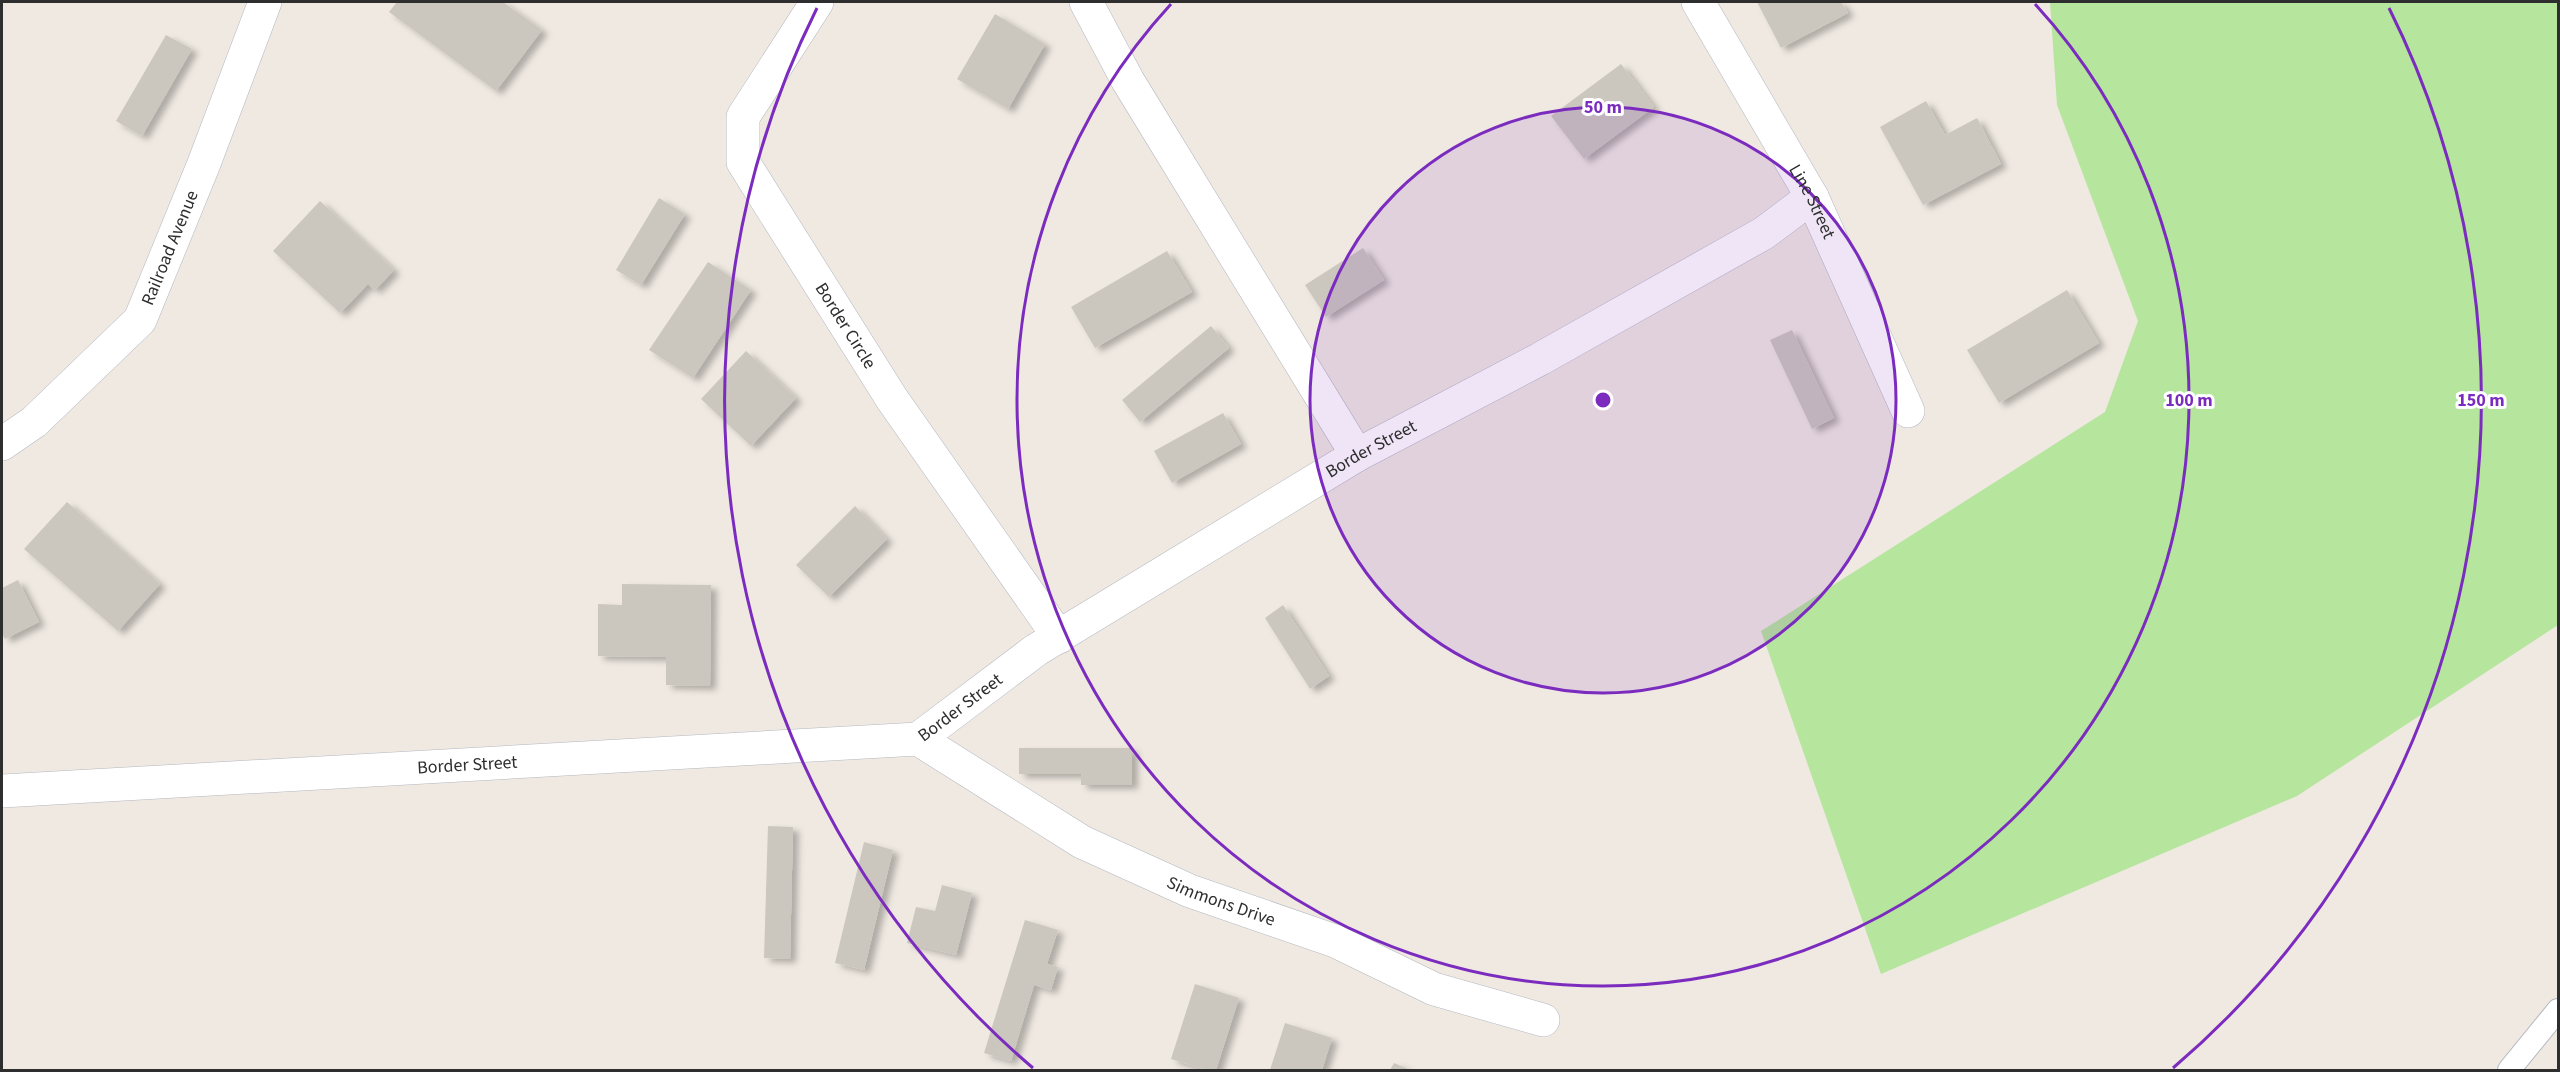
<svg xmlns="http://www.w3.org/2000/svg" width="2560" height="1072" viewBox="0 0 2560 1072" font-family="'Source Sans 3',sans-serif">
	<style>
		.green { fill: #b6e59e }
		.building { fill: #cbc7bf; filter: url(#shadow) }
		.lines { fill: none; stroke-linecap: round; stroke-linejoin: round }
		.service-casing { stroke: #b4b7c1; stroke-width: 24 }
		.minor-casing { stroke: #b4b7c1; stroke-width: 34 }
		.tertiary-casing { stroke: #b4b7c1; stroke-width: 34 }
		.service { stroke: #fff; stroke-width: 22 }
		.minor { stroke: #fff; stroke-width: 33 }
		.tertiary { stroke: #fff; stroke-width: 33 }
		.ring { fill: none; stroke: #7b2cbf; stroke-width: 3 }
		.labels { text-anchor: middle; stroke-width: 6; stroke-linejoin: round; paint-order: stroke }
		.street-label { font-size: 18px; fill: #2e2e2e; stroke: #fff }
		.centre { fill: #7b2cbf; stroke: #fff; stroke-width: 3 }
		.ring-label { font-size: 18px; text-anchor: middle; font-weight: bold; fill: #7b2cbf; stroke: #fff; stroke-width: 6; stroke-linejoin: round; paint-order: stroke }
	</style>
	<defs>
		<filter id="shadow"><feDropShadow dx="6" dy="4" stdDeviation="3" flood-color="#0004"/></filter>
	</defs>
	<rect width="100%" height="100%" fill="#efe9e1"/>
	<!-- green -->
	<path class="green" d="M 2050,2 L 2558,2 L 2558,625 L 2297,796 L 1881,974 L 1761,631 L 2105,412 L 2138,321 L 2057,105 Z"/>
	<!-- building -->
	<path class="building" d="M 397,2 L 503,2 L 542,30 L 496,91 L 389,12 Z
		M 1757,2 L 1841,2 L 1848,13 L 1781,48 Z
		M 995,14 L 1045,44 L 1008,109 L 957,79 Z
		M 166,35 L 192,49 L 142,136 L 116,121 Z
		M 1621,64 L 1654,107 L 1584,159 L 1551,116 Z
		M 1926,101 L 1945,135 L 1977,118 L 2001,164 L 1923,205 L 1880,127 Z
		M 659,198 L 685,214 L 641,285 L 616,270 Z
		M 320,201 L 394,270 L 375,290 L 368,284 L 340,313 L 273,251 Z
		M 1363,248 L 1384,280 L 1326,317 L 1305,285 Z
		M 1167,251 L 1192,292 L 1095,348 L 1071,307 Z
		M 708,262 L 751,290 L 693,378 L 649,350 Z
		M 2067,290 L 2099,343 L 1999,403 L 1967,350 Z
		M 1211,326 L 1229,348 L 1140,422 L 1122,400 Z
		M 1792,330 L 1834,418 L 1812,429 L 1770,340 Z
		M 746,351 L 796,398 L 751,446 L 701,399 Z
		M 1223,413 L 1241,444 L 1172,483 L 1154,451 Z
		M 67,502 L 160,584 L 118,631 L 24,549 Z
		M 855,506 L 887,539 L 829,597 L 796,565 Z
		M 18,580 L 39,622 L 5,639 L 2,633 L 2,588 Z
		M 622,584 L 711,585 L 710,686 L 666,685 L 666,657 L 598,656 L 598,604 L 622,605 Z
		M 1283,605 L 1329,676 L 1310,689 L 1265,618 Z
		M 1019,748 L 1132,748 L 1132,785 L 1081,785 L 1081,774 L 1019,774 Z
		M 768,826 L 793,827 L 790,959 L 764,958 Z
		M 864,842 L 893,850 L 864,970 L 835,963 Z
		M 942,885 L 972,893 L 956,955 L 907,943 L 916,907 L 935,911 Z
		M 1025,920 L 1058,930 L 1047,964 L 1058,967 L 1051,990 L 1034,985 L 1011,1061 L 984,1053 Z
		M 1195,984 L 1239,998 L 1216,1070 L 1207,1070 L 1171,1059 Z
		M 1285,1023 L 1332,1038 L 1322,1070 L 1270,1070 Z
		M 1394,1063 L 1410,1070 L 1390,1070 Z"/>
	<g class="lines">
		<defs>
			<path id="service" d="M 2509,1070 L 2558,1010"/>
			<g id="minor">
				<path id="s1" d="M 817,2 L 743,117 L 743,162 L 892,399 L 1059,637"/>
				<path d="M 1086,2 L 1128,81 L 1357,455"/>
				<path id="s2" d="M 1698,2 L 1812,197 L 1908,411"/>
				<path id="s3" d="M 918,739 L 1082,842 L 1190,891 L 1335,941 L 1434,989 L 1543,1020"/>
				<path id="s4" d="M 2,791 L 918,739 L 1036,650 L 1357,455 L 1540,359 L 1764,233 L 1812,197"/>
			</g>
			<g id="tertiary">
				<path id="s5" d="M 2,444 L 34,422 L 140,320 L 203,166 L 265,2"/>
			</g>
		</defs>
		<!-- service casing -->
		<use href="#service" class="service-casing"/>
		<!-- minor casing -->
		<use href="#minor" class="minor-casing"/>
		<!-- tertiary casing -->
		<use href="#tertiary" class="tertiary-casing"/>
		<!-- service -->
		<use href="#service" class="service"/>
		<!-- minor -->
		<use href="#minor" class="minor"/>
		<!-- tertiary -->
		<use href="#tertiary" class="tertiary"/>
	</g>
	<!-- distance rings -->
	<circle cx="1603" cy="400" r="293" fill="#7b2cbf" fill-opacity=".12"/>
	<g class="ring">
		<circle cx="1603" cy="400" r="293"/>
		<path d="M2035 4A586 586 0 1 1 1171 4"/>
		<path d="M1033 1068A878 878 0 0 1 817 8M2389 8A878 878 0 0 1 2173 1068"/>
	</g>
	<g class="labels">
		<!-- street labels -->
		<g class="street-label">
			<text dy="6" stroke="none"><textPath href="#s2" startOffset="230">Line Street</textPath></text>
			<text dy="6" stroke="none"><textPath href="#s5" startOffset="264">Railroad Avenue</textPath></text>
			<text dy="6" stroke="none"><textPath href="#s1" startOffset="375">Border Circle</textPath></text>
			<text dy="6" stroke="none"><textPath href="#s4" startOffset="1456">Border Street</textPath></text>
			<text dy="6" stroke="none"><textPath href="#s4" startOffset="970">Border Street</textPath></text>
			<text dy="6" stroke="none"><textPath href="#s4" startOffset="466">Border Street</textPath></text>
			<text dy="6" stroke="none"><textPath href="#s3" startOffset="345">Simmons Drive</textPath></text>
		</g>
	</g>
	<circle cx="1603" cy="400" r="9" class="centre"/>
	<g class="ring-label">
		<text x="1603" y="113">50 m</text>
		<text x="2189" y="406">100 m</text>
		<text x="2481" y="406">150 m</text>
	</g>
	<!-- border -->
	<rect width="2560" height="1072" fill="none" stroke="#2e2e2e" stroke-width="6"/>
</svg>
